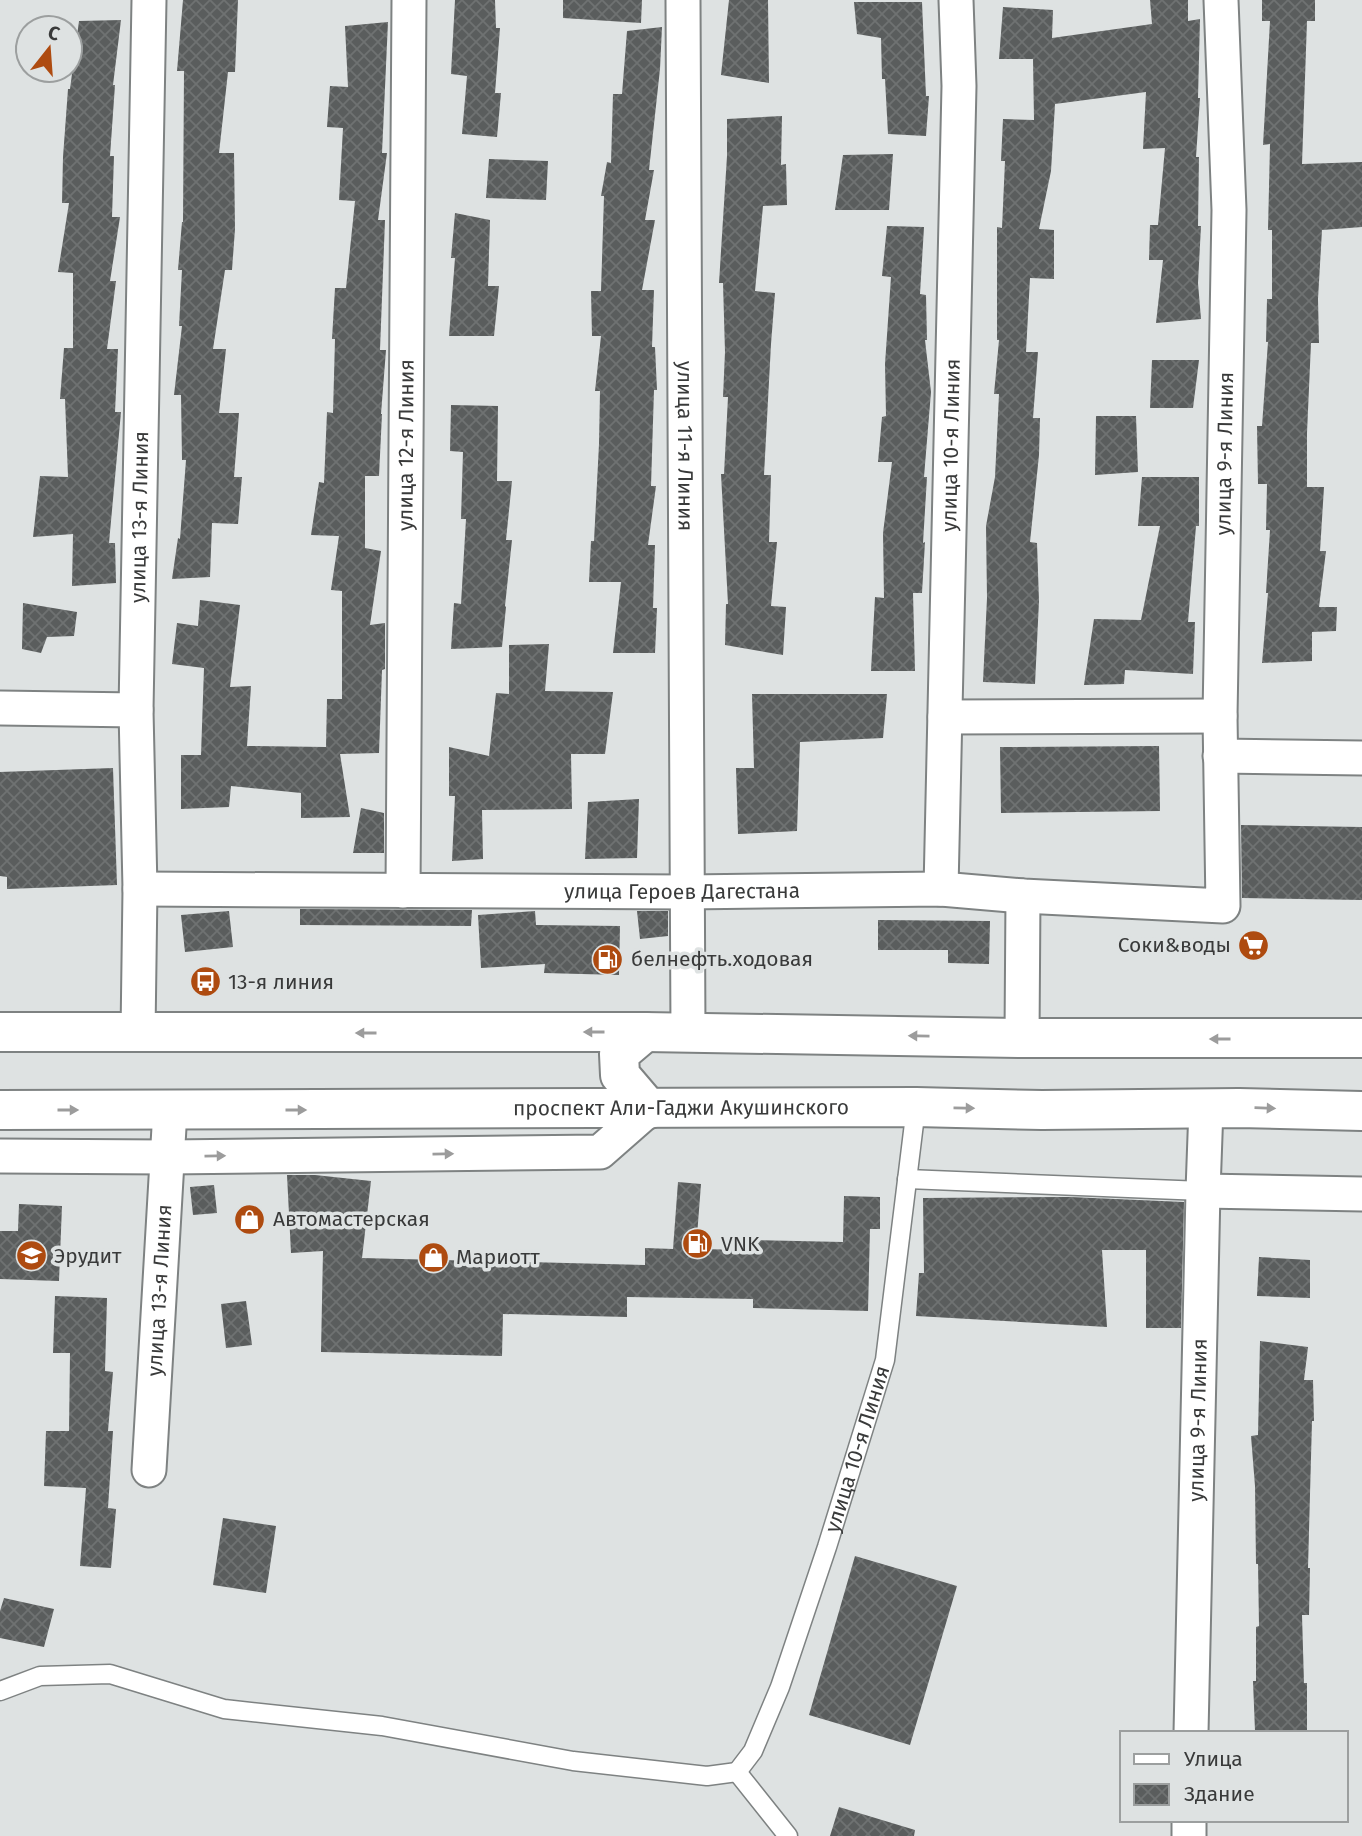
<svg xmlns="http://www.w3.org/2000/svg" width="1362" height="1836" viewBox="0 0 1362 1836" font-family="'Fira Sans',sans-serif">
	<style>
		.building { fill: url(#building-cross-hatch) }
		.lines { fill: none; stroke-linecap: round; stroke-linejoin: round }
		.service-casing { stroke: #7e8282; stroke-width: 21 }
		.minor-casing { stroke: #7e8282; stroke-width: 37 }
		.primary-casing { stroke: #7e8282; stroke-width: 42 }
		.service { stroke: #fff; stroke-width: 18 }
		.minor { stroke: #fff; stroke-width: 33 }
		.primary { stroke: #fff; stroke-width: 38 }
		.oneway { fill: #9c9c9c }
		.labels { text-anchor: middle; stroke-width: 7; stroke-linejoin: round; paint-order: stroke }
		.street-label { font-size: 21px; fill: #393a3a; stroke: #dee2e2 }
		.poi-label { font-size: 21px; fill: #393a3a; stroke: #dee2e2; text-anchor: start }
	</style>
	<defs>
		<pattern id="building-cross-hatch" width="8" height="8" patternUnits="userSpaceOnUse" patternTransform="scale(1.75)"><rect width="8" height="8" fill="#5a5d5d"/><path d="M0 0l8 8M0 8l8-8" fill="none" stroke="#6f7272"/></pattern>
	</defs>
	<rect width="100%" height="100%" fill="#dee2e2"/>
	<!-- building -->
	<path class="building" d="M 183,0 L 238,0 L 235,72 L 228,72 L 219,153 L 234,153 L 235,229 L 232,270 L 225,270 L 213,349 L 226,349 L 219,413 L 239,413 L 234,477 L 242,477 L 238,524 L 212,523 L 210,577 L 172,579 L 178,538 L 180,539 L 186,460 L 182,460 L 181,395 L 174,395 L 182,326 L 179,326 L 182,270 L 178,270 L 182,222 L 183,222 L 184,71 L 177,71 Z
		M 455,0 L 495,0 L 496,28 L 500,28 L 495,93 L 501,93 L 497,137 L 462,134 L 467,76 L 451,74 Z
		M 563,0 L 642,0 L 641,23 L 563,18 Z
		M 729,0 L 768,0 L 769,83 L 721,75 Z
		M 1150,0 L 1188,0 L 1188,21 L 1200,19 L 1198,98 L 1200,98 L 1196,157 L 1199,157 L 1198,226 L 1201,226 L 1198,283 L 1201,319 L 1156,323 L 1163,260 L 1149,260 L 1150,225 L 1158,225 L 1165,148 L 1143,149 L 1146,92 L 1055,104 L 1051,171 L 1039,229 L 1054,230 L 1054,279 L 1030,278 L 1026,352 L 1038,352 L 1033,418 L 1040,418 L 1039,455 L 1030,542 L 1037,543 L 1039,601 L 1035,684 L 983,682 L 987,598 L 986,526 L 995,477 L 999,394 L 994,394 L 999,340 L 997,340 L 997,227 L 1002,228 L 1005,161 L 1001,161 L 1003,119 L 1034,120 L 1033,59 L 999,59 L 1003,7 L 1053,10 L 1052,38 L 1152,24 Z
		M 1262,0 L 1315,0 L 1315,21 L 1307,21 L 1302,164 L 1362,162 L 1362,227 L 1322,230 L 1318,299 L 1319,343 L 1311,343 L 1307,433 L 1307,487 L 1324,487 L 1320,551 L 1326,551 L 1319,607 L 1337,607 L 1336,631 L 1312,632 L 1312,661 L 1262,663 L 1268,593 L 1266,593 L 1270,530 L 1266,530 L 1267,484 L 1258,484 L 1257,426 L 1262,426 L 1268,342 L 1266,342 L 1267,299 L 1272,299 L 1272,230 L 1268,230 L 1270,144 L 1263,145 L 1270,21 L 1262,21 Z
		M 854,2 L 922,2 L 926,96 L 929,96 L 926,136 L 888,134 L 885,79 L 882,79 L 881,38 L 857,34 Z
		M 121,20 L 113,85 L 115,85 L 110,156 L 114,156 L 112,217 L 120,217 L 110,281 L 116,281 L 107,349 L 118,349 L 115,412 L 121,412 L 109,543 L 115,543 L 116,583 L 72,586 L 73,534 L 33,537 L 40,476 L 68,477 L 65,399 L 60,399 L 64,348 L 73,348 L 73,273 L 58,272 L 69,203 L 62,203 L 63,157 L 68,89 L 70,89 L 79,21 Z
		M 388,22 L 382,153 L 387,153 L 378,220 L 385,220 L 380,350 L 386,350 L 381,414 L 382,414 L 379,476 L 365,476 L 365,548 L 381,551 L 370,625 L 385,623 L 385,669 L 382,670 L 379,753 L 340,754 L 350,817 L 301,818 L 301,793 L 231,786 L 229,807 L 181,809 L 181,755 L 201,755 L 204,668 L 172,664 L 177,623 L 198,626 L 200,600 L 240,605 L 230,687 L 251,686 L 247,746 L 326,747 L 327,699 L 342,699 L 342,591 L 331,590 L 339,536 L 311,535 L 319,482 L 324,483 L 327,412 L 333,413 L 335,339 L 332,339 L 335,288 L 346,288 L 355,201 L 339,200 L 343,128 L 327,127 L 330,86 L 348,87 L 345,26 Z
		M 662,27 L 660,69 L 649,170 L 654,170 L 645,220 L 655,220 L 642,290 L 654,290 L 652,347 L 655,347 L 657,390 L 654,390 L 651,486 L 656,486 L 648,545 L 655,545 L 653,608 L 657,608 L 655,653 L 613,653 L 621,582 L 589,582 L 591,541 L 594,541 L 599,444 L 600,391 L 595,391 L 601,336 L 592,336 L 591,291 L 601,291 L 604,196 L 601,196 L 607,162 L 611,163 L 613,94 L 622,94 L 627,31 Z
		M 782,116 L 781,165 L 786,164 L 787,205 L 763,206 L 755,291 L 775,293 L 771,344 L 764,475 L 771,475 L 769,542 L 777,542 L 771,606 L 786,607 L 783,655 L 725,645 L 726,604 L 728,604 L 721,474 L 724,474 L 728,397 L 723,397 L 725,352 L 723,283 L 719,283 L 727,156 L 727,119 Z
		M 893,154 L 889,210 L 835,210 L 843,155 Z
		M 489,159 L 548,161 L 546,200 L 486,198 Z
		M 455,213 L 490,220 L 488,286 L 499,286 L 494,336 L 449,336 L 455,258 L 451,258 Z
		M 887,226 L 924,227 L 920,294 L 926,295 L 927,340 L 925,340 L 931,392 L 924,477 L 927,477 L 923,543 L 925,542 L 922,593 L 913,593 L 915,671 L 871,671 L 875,597 L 884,598 L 883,533 L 892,462 L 878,462 L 882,417 L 886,416 L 885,364 L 891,277 L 882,276 Z
		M 1152,360 L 1199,360 L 1193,408 L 1150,408 Z
		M 451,405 L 498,406 L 497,481 L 512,481 L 506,540 L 512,540 L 505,606 L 506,607 L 502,647 L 451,649 L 454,603 L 461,604 L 466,519 L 461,519 L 463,452 L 450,451 Z
		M 1096,416 L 1136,416 L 1138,472 L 1095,475 Z
		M 1142,477 L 1199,477 L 1199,526 L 1196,526 L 1188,622 L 1195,622 L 1193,674 L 1125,670 L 1124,684 L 1084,685 L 1094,619 L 1141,620 L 1160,526 L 1138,526 Z
		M 23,603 L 77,612 L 74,636 L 47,637 L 41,653 L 22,649 Z
		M 549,644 L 545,691 L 613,692 L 605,754 L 571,754 L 572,809 L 482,810 L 483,859 L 452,861 L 455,796 L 449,796 L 449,747 L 489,756 L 496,693 L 509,694 L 509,645 Z
		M 752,694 L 887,694 L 883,738 L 800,742 L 797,831 L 738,834 L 736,768 L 754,768 Z
		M 1159,746 L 1160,811 L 1001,813 L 1000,747 Z
		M 113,768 L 117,885 L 7,889 L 7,877 L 0,876 L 0,772 Z
		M 639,799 L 637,858 L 585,859 L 588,802 Z
		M 361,808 L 384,813 L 384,853 L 353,853 Z
		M 1241,825 L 1362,827 L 1362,900 L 1242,898 Z
		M 300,909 L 472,910 L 471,926 L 300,925 Z
		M 229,911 L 233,947 L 185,952 L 181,915 Z
		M 535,911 L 536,925 L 620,926 L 619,975 L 544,973 L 545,964 L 481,968 L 478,915 Z
		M 637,911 L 668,911 L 668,936 L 640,939 Z
		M 878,920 L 990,921 L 989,964 L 948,963 L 948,950 L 878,950 Z
		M 287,1175 L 315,1175 L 371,1181 L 362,1258 L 645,1265 L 645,1248 L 673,1249 L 678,1182 L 701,1184 L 696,1249 L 754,1250 L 754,1240 L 843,1242 L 844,1196 L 880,1197 L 880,1229 L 870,1229 L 868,1311 L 753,1308 L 753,1299 L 627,1297 L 627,1317 L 503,1314 L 502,1356 L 321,1352 L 323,1251 L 291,1253 Z
		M 214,1185 L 217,1213 L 193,1215 L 190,1187 Z
		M 1070,1197 L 1184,1202 L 1181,1328 L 1146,1328 L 1146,1250 L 1102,1250 L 1107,1327 L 916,1316 L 919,1273 L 924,1273 L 923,1198 Z
		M 19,1204 L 62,1206 L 59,1281 L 0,1279 L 0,1231 L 18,1231 Z
		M 1259,1257 L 1310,1260 L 1310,1298 L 1257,1296 Z
		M 55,1296 L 107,1298 L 105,1371 L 113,1372 L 108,1431 L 113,1431 L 108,1508 L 116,1509 L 111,1568 L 80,1566 L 86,1488 L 44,1486 L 46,1431 L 69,1431 L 70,1353 L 53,1353 Z
		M 246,1301 L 252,1345 L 226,1348 L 221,1304 Z
		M 1260,1341 L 1308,1347 L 1304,1380 L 1313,1380 L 1314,1421 L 1312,1421 L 1308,1568 L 1310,1568 L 1309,1615 L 1302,1615 L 1304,1683 L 1307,1683 L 1307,1732 L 1255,1731 L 1253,1681 L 1256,1681 L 1256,1627 L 1259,1626 L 1258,1564 L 1256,1564 L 1255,1486 L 1251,1436 L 1258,1435 Z
		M 223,1518 L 276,1526 L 266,1593 L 213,1585 Z
		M 855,1556 L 957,1586 L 910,1745 L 809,1715 Z
		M 4,1598 L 54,1609 L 44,1647 L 0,1638 L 0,1611 Z
		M 839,1807 L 915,1830 L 914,1836 L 830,1836 Z"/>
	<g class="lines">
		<defs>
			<g id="service">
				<path d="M 907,1179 L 1203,1191"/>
				<path d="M 0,1691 L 40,1676 L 110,1674 L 224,1709 L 382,1726 L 573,1761 L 707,1776 L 737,1772"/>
				<path id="s1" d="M 737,1772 L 753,1751 L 780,1687 L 827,1547 L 885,1360 L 916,1107"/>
				<path d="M 737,1772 L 788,1836"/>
			</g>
			<g id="minor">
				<path id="s2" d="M 683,0 L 688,1033"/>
				<path d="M 0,708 L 136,710"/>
				<path d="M 945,717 L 1220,716"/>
				<path d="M 1220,756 L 1362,758"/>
				<path id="s3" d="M 140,889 L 687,892 L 941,889 L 1023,896 L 1223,906 L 1220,716 L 1229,210 L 1221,0"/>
				<path id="s4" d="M 941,889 L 959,86 L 956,0"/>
				<path id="s5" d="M 403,891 L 409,0"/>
				<path id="s6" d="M 138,1033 L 140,889 L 136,710 L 149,0"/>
				<path d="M 1022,1038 L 1023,896"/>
				<path d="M 0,1156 L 168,1157 L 600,1152 L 649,1109"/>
				<path d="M 1203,1191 L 1362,1194"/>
				<path id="s7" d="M 149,1470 L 170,1110"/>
				<path id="s8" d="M 1191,1733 L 1203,1191 L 1206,1108"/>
				<path d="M 1189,1836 L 1189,1820"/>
			</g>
			<g id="primary">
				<path d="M 0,1032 L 645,1032 L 1022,1038 L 1362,1038"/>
				<path d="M 645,1032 L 619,1054 L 620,1075 L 649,1109"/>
				<path id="s9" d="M 0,1110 L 916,1107 L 1042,1110 L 1239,1108 L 1362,1111"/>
			</g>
		</defs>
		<!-- service casing -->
		<use href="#service" class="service-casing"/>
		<!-- minor casing -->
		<use href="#minor" class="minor-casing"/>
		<!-- primary casing -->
		<use href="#primary" class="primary-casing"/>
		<!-- service -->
		<use href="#service" class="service"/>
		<!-- minor -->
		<use href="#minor" class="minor"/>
		<!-- primary -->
		<use href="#primary" class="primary"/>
	</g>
	<!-- one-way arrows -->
	<defs><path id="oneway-solid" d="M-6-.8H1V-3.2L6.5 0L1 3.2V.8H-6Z" transform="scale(1.75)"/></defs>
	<g class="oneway">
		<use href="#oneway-solid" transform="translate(594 1032) rotate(180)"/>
		<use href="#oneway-solid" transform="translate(366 1033) rotate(180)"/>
		<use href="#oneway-solid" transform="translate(919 1036) rotate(-179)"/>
		<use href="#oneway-solid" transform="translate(1220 1039) rotate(-180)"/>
		<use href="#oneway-solid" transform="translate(964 1108) rotate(1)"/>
		<use href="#oneway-solid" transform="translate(1265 1108) rotate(2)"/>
		<use href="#oneway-solid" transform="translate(68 1110)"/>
		<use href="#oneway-solid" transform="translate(296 1110)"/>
		<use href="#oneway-solid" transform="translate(443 1154) rotate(-1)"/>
		<use href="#oneway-solid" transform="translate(215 1156) rotate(-1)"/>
	</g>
	<!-- icons -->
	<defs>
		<symbol id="supermarket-disc" viewBox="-11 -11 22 22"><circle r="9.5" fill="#ae4b10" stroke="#dee2e2"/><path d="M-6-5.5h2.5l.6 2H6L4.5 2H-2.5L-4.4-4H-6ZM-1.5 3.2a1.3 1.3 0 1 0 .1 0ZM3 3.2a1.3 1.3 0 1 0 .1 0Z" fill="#fff"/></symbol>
		<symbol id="fuel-disc" viewBox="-11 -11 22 22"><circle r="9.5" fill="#ae4b10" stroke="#dee2e2"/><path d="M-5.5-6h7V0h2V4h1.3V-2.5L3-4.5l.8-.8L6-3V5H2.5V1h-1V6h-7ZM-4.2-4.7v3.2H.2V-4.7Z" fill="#fff"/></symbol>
		<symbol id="bus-disc" viewBox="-11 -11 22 22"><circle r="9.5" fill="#ae4b10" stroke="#dee2e2"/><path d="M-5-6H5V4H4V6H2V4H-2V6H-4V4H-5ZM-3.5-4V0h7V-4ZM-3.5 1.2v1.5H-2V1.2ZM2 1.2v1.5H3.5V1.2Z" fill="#fff"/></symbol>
		<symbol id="shop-disc" viewBox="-11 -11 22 22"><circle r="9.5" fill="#ae4b10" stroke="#dee2e2"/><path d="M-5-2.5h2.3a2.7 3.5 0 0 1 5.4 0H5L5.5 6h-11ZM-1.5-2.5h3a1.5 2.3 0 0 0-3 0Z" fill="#fff"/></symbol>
		<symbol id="school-disc" viewBox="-11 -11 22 22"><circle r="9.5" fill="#ae4b10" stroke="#dee2e2"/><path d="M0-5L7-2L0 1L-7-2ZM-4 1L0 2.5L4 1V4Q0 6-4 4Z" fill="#fff"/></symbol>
	</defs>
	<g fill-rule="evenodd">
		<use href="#supermarket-disc" x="1236" y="928" width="35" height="35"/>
		<use href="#fuel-disc" x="590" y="942" width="35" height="35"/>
		<use href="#bus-disc" x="188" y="964" width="35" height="35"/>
		<use href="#shop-disc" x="232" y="1202" width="35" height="35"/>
		<use href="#fuel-disc" x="680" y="1226" width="35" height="35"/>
		<use href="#school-disc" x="14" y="1238" width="35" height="35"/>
		<use href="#shop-disc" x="416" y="1240" width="35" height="35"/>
	</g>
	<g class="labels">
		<!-- street labels -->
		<g class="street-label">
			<text dy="7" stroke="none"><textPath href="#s4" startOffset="444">улица 10-я Линия</textPath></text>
			<text dy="7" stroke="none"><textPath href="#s5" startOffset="446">улица 12-я Линия</textPath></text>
			<text dy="7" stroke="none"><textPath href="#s2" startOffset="446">улица 11-я Линия</textPath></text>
			<text dy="7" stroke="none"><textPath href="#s3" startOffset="1536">улица 9-я Линия</textPath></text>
			<text dy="7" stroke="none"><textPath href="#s6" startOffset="516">улица 13-я Линия</textPath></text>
			<text dy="7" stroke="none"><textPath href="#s3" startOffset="542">улица Героев Дагестана</textPath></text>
			<text dy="7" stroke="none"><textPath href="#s9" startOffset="681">проспект Али-Гаджи Акушинского</textPath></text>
			<text dy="7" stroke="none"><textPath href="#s7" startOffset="180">улица 13-я Линия</textPath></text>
			<text dy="7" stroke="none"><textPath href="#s8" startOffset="313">улица 9-я Линия</textPath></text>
			<text dy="7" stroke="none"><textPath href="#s1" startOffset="346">улица 10-я Линия</textPath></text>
		</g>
		<!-- poi labels -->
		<g class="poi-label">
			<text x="1231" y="952" text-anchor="end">Соки&amp;воды</text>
			<text x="631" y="966">белнефть.ходовая</text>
			<text x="228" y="989">13-я линия</text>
			<text x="273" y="1226">Автомастерская</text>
			<text x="721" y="1251">VNK</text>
			<text x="54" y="1263">Эрудит</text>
			<text x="456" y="1264">Мариотт</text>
		</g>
	</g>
	<!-- legend -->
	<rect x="1120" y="1731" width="228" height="91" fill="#dee2e2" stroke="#9c9f9f" stroke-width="2"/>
	<rect x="1134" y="1754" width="35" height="10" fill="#ffffff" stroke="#9c9f9f" stroke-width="2"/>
	<text x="1184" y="1766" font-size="21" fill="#393a3a">Улица</text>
	<rect x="1134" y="1784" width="35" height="21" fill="url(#building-cross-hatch)" stroke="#9c9f9f" stroke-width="2"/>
	<text x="1184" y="1801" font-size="21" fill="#393a3a">Здание</text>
	<!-- north arrow -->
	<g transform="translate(49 49) rotate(17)"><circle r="33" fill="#dee2e2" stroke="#9c9f9f" stroke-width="2"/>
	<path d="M0-5L12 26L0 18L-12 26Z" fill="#ae4b10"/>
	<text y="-10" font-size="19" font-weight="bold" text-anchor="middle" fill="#393a3a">С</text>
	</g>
</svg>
